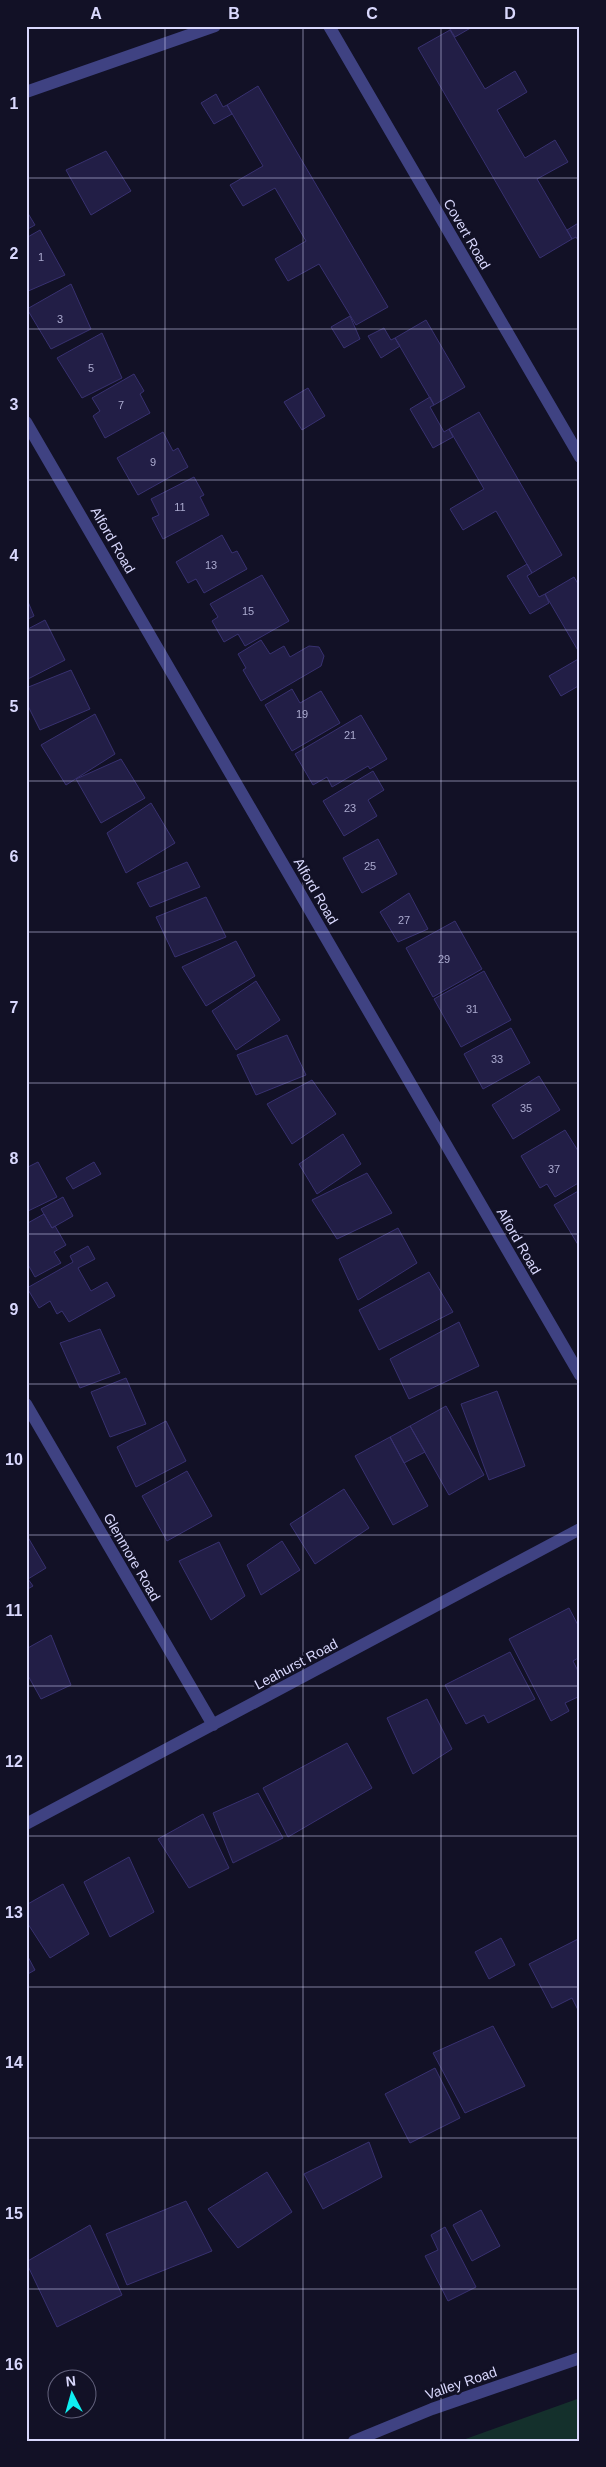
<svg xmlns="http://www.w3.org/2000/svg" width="606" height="2467" viewBox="0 0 606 2467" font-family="Helvetica,sans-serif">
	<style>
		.green { fill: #14302c }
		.building { fill: #221e46; stroke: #383170 }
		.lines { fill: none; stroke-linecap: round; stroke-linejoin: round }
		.minor { stroke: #3f4282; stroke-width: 12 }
		.grid { fill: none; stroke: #d9d8fd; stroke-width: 1; stroke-opacity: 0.55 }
		.labels { text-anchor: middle; stroke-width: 5; stroke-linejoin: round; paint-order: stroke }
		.number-label { font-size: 11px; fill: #abaacf }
		.street-label { font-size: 14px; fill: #d9d8fd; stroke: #121126 }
		.neatline { fill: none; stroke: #d9d8fd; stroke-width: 2 }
		.grid-label { font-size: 16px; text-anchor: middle; font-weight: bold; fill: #d9d8fd }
	</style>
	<rect width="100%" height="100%" fill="#121126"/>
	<!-- green -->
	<path class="green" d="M 580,2398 L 580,2441 L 460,2441 Z"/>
	<!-- building -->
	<path class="building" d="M 448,26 L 474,26 L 455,37 Z
		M 450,30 L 485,89 L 515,71 L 527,92 L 497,110 L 525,158 L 555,140 L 568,162 L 537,179 L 572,239 L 540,258 L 418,48 Z
		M 258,86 L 388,307 L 356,325 L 319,264 L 288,281 L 275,259 L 306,241 L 275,188 L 243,206 L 230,185 L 263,166 L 227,105 Z
		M 216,94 L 223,107 L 227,105 L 232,114 L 214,124 L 201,103 Z
		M 106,151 L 131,191 L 91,215 L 66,170 Z
		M 26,210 L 35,225 L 26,230 Z
		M 580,222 L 580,244 L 576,237 L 572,239 L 567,230 Z
		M 40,230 L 65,275 L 26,292 L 26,238 Z
		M 71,284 L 91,329 L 51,349 L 27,309 Z
		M 350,316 L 360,339 L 344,348 L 331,327 Z
		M 426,320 L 465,387 L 434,405 L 395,338 Z
		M 384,328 L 391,340 L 395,338 L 400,346 L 381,358 L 368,336 Z
		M 102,333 L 122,378 L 82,398 L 57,358 Z
		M 134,374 L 144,391 L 140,394 L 150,413 L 105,438 L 93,416 L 100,411 L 92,398 Z
		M 308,388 L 325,416 L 302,430 L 284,402 Z
		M 430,397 L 434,405 L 430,407 L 444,432 L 449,429 L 453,437 L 433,448 L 410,409 Z
		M 479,412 L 562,555 L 532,573 L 496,511 L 463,530 L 450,509 L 484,489 L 449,429 Z
		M 163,432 L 173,451 L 178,448 L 188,467 L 138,495 L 117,458 Z
		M 194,477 L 204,495 L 200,497 L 209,515 L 163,539 L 152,518 L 159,515 L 151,499 Z
		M 222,535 L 232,553 L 237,551 L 247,569 L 204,593 L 196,579 L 188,583 L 176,562 Z
		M 527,564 L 532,573 L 527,576 L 539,597 L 545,594 L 549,603 L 530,614 L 507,576 Z
		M 262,575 L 289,621 L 245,646 L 238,634 L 224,642 L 212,621 L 218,617 L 210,604 Z
		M 574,577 L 580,587 L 580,654 L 545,594 Z
		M 26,597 L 34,616 L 26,620 Z
		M 45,620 L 65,660 L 26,680 L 26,630 Z
		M 261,640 L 270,654 L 284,646 L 290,657 L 309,646 L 319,647 L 324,656 L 321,666 L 261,701 L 243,670 L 246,668 L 238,654 Z
		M 580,658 L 580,685 L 561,696 L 549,676 Z
		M 71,670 L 90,709 L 40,730 L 26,702 L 26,688 Z
		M 292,689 L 300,703 L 321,691 L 340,723 L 292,751 L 265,705 Z
		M 95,714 L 115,754 L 66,785 L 41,745 Z
		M 361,715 L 387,759 L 370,769 L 368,766 L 332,787 L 327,777 L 313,785 L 295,754 Z
		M 121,759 L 145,798 L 101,823 L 76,779 Z
		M 373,771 L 384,790 L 368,800 L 377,816 L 344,836 L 323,801 Z
		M 151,803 L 175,843 L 126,873 L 107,833 Z
		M 378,839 L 397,874 L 362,893 L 343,858 Z
		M 187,862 L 200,887 L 150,907 L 137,883 Z
		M 409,893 L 428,929 L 398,942 L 380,912 Z
		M 206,897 L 226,937 L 175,957 L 156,917 Z
		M 455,921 L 482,969 L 433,997 L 406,948 Z
		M 236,941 L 255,976 L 206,1006 L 182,967 Z
		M 484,971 L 511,1020 L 461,1047 L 434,999 Z
		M 256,981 L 280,1020 L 236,1050 L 212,1011 Z
		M 511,1028 L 530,1063 L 483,1089 L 464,1054 Z
		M 287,1035 L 306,1075 L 256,1095 L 237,1055 Z
		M 539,1076 L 560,1110 L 513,1139 L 492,1105 Z
		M 312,1080 L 336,1114 L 292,1144 L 267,1104 Z
		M 565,1130 L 580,1154 L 580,1182 L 555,1197 L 547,1184 L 540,1188 L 521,1156 Z
		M 343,1134 L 361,1164 L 317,1194 L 299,1164 Z
		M 38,1162 L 57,1197 L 26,1212 L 26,1168 Z
		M 94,1162 L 101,1174 L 73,1189 L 66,1178 Z
		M 367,1173 L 392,1213 L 337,1239 L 312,1200 Z
		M 580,1190 L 580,1248 L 554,1205 Z
		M 63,1197 L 73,1216 L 52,1228 L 41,1209 Z
		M 44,1214 L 52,1228 L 55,1226 L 66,1245 L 54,1252 L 61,1263 L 35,1277 L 26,1261 L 26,1224 Z
		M 398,1228 L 417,1263 L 358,1300 L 339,1259 Z
		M 88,1246 L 95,1259 L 78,1268 L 91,1291 L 107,1282 L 115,1296 L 69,1322 L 62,1311 L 57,1314 L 50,1301 L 39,1308 L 27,1288 L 73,1262 L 70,1256 Z
		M 429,1272 L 453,1312 L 379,1350 L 359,1310 Z
		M 459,1322 L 479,1366 L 409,1399 L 390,1359 Z
		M 100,1329 L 120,1373 L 80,1388 L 60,1343 Z
		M 126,1378 L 146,1424 L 110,1437 L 91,1392 Z
		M 497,1391 L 525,1466 L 489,1480 L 461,1404 Z
		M 446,1406 L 484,1475 L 449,1495 L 410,1426 Z
		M 166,1421 L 186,1461 L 136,1487 L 117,1447 Z
		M 410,1426 L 425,1452 L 404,1463 L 390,1437 Z
		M 390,1437 L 428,1506 L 393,1525 L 355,1456 Z
		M 187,1471 L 212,1516 L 167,1541 L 142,1496 Z
		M 344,1489 L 369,1528 L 315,1564 L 290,1524 Z
		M 26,1534 L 46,1568 L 28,1579 L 33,1586 L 26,1590 Z
		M 282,1541 L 300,1570 L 261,1595 L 247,1565 Z
		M 219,1542 L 245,1596 L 211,1620 L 179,1561 Z
		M 569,1608 L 580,1629 L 580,1657 L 573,1661 L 580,1675 L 580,1696 L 565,1703 L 569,1711 L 551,1721 L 509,1639 Z
		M 51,1635 L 71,1685 L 41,1699 L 26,1672 L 26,1649 Z
		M 510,1652 L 535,1699 L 488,1723 L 484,1715 L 466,1724 L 445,1685 Z
		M 427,1699 L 452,1749 L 413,1774 L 387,1718 Z
		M 347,1743 L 372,1788 L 288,1837 L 263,1788 Z
		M 258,1793 L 283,1838 L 233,1863 L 213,1813 Z
		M 203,1814 L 229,1868 L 189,1888 L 158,1839 Z
		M 129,1857 L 154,1912 L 110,1937 L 84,1882 Z
		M 63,1884 L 89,1934 L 50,1958 L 26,1921 L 26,1905 Z
		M 501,1938 L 515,1965 L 489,1979 L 475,1952 Z
		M 580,1938 L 580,2014 L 572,1998 L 552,2008 L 529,1964 Z
		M 26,1953 L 35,1970 L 26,1975 Z
		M 493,2026 L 525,2086 L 465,2113 L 433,2053 Z
		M 435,2068 L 460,2118 L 410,2143 L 385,2094 Z
		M 369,2142 L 382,2177 L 323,2209 L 304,2174 Z
		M 267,2172 L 292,2212 L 238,2248 L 208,2209 Z
		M 186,2201 L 212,2251 L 127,2285 L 106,2234 Z
		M 481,2210 L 500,2246 L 472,2261 L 453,2225 Z
		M 90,2225 L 122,2295 L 57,2327 L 26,2262 Z
		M 445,2227 L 476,2287 L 448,2301 L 425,2256 L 438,2250 L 431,2235 Z"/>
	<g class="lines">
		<!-- minor -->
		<path class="minor" d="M 329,26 L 580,457
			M 26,92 L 215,26
			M 26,422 L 580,1375
			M 26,1404 L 213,1725
			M 26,1824 L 580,1529
			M 354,2441 L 432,2409 L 580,2358"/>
	</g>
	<!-- grid -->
	<path class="grid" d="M 165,26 L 165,2441M 303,26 L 303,2441M 441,26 L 441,2441M 26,178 L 580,178M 26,329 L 580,329M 26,480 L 580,480M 26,630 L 580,630M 26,781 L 580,781M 26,932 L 580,932M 26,1083 L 580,1083M 26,1234 L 580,1234M 26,1384 L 580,1384M 26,1535 L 580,1535M 26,1686 L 580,1686M 26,1836 L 580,1836M 26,1987 L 580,1987M 26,2138 L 580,2138M 26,2289 L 580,2289"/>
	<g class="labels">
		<!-- number labels -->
		<g class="number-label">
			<text x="41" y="261">1</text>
			<text x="60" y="323">3</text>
			<text x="91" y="372">5</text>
			<text x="121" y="409">7</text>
			<text x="153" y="466">9</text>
			<text x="180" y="511">11</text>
			<text x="211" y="569">13</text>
			<text x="248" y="615">15</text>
			<text x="302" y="718">19</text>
			<text x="350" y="739">21</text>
			<text x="350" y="812">23</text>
			<text x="370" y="870">25</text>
			<text x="404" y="924">27</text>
			<text x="444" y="963">29</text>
			<text x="472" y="1013">31</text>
			<text x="497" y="1063">33</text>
			<text x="526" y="1112">35</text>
			<text x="554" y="1173">37</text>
		</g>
		<!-- street labels -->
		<g class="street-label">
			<text transform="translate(467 234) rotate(60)" y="5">Covert Road</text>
			<text transform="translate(113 540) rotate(60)" y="5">Alford Road</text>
			<text transform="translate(316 891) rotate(60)" y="5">Alford Road</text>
			<text transform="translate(519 1241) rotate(60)" y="5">Alford Road</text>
			<text transform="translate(132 1557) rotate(60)" y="5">Glenmore Road</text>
			<text transform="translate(296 1664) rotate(-28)" y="5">Leahurst Road</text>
			<text transform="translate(461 2383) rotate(-19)" y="5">Valley Road</text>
		</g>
	</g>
	<!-- border -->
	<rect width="606" height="2467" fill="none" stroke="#121126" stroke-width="55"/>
	<!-- north arrow -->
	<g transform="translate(72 2394) rotate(354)"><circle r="24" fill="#121126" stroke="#62617c"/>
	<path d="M0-4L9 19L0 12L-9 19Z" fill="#0feff1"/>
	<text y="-8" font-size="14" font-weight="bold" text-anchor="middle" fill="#d9d8fd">N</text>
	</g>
	<rect x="28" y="28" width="550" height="2412" class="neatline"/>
	<g class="grid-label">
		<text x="96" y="19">A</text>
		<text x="234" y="19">B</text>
		<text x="372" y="19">C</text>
		<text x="510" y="19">D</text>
		<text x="14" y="109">1</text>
		<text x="14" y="259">2</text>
		<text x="14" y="410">3</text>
		<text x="14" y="561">4</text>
		<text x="14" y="712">5</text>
		<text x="14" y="862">6</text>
		<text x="14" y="1013">7</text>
		<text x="14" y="1164">8</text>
		<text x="14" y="1315">9</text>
		<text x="14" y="1465">10</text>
		<text x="14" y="1616">11</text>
		<text x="14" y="1767">12</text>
		<text x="14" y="1918">13</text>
		<text x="14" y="2068">14</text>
		<text x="14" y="2219">15</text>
		<text x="14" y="2370">16</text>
	</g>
</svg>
